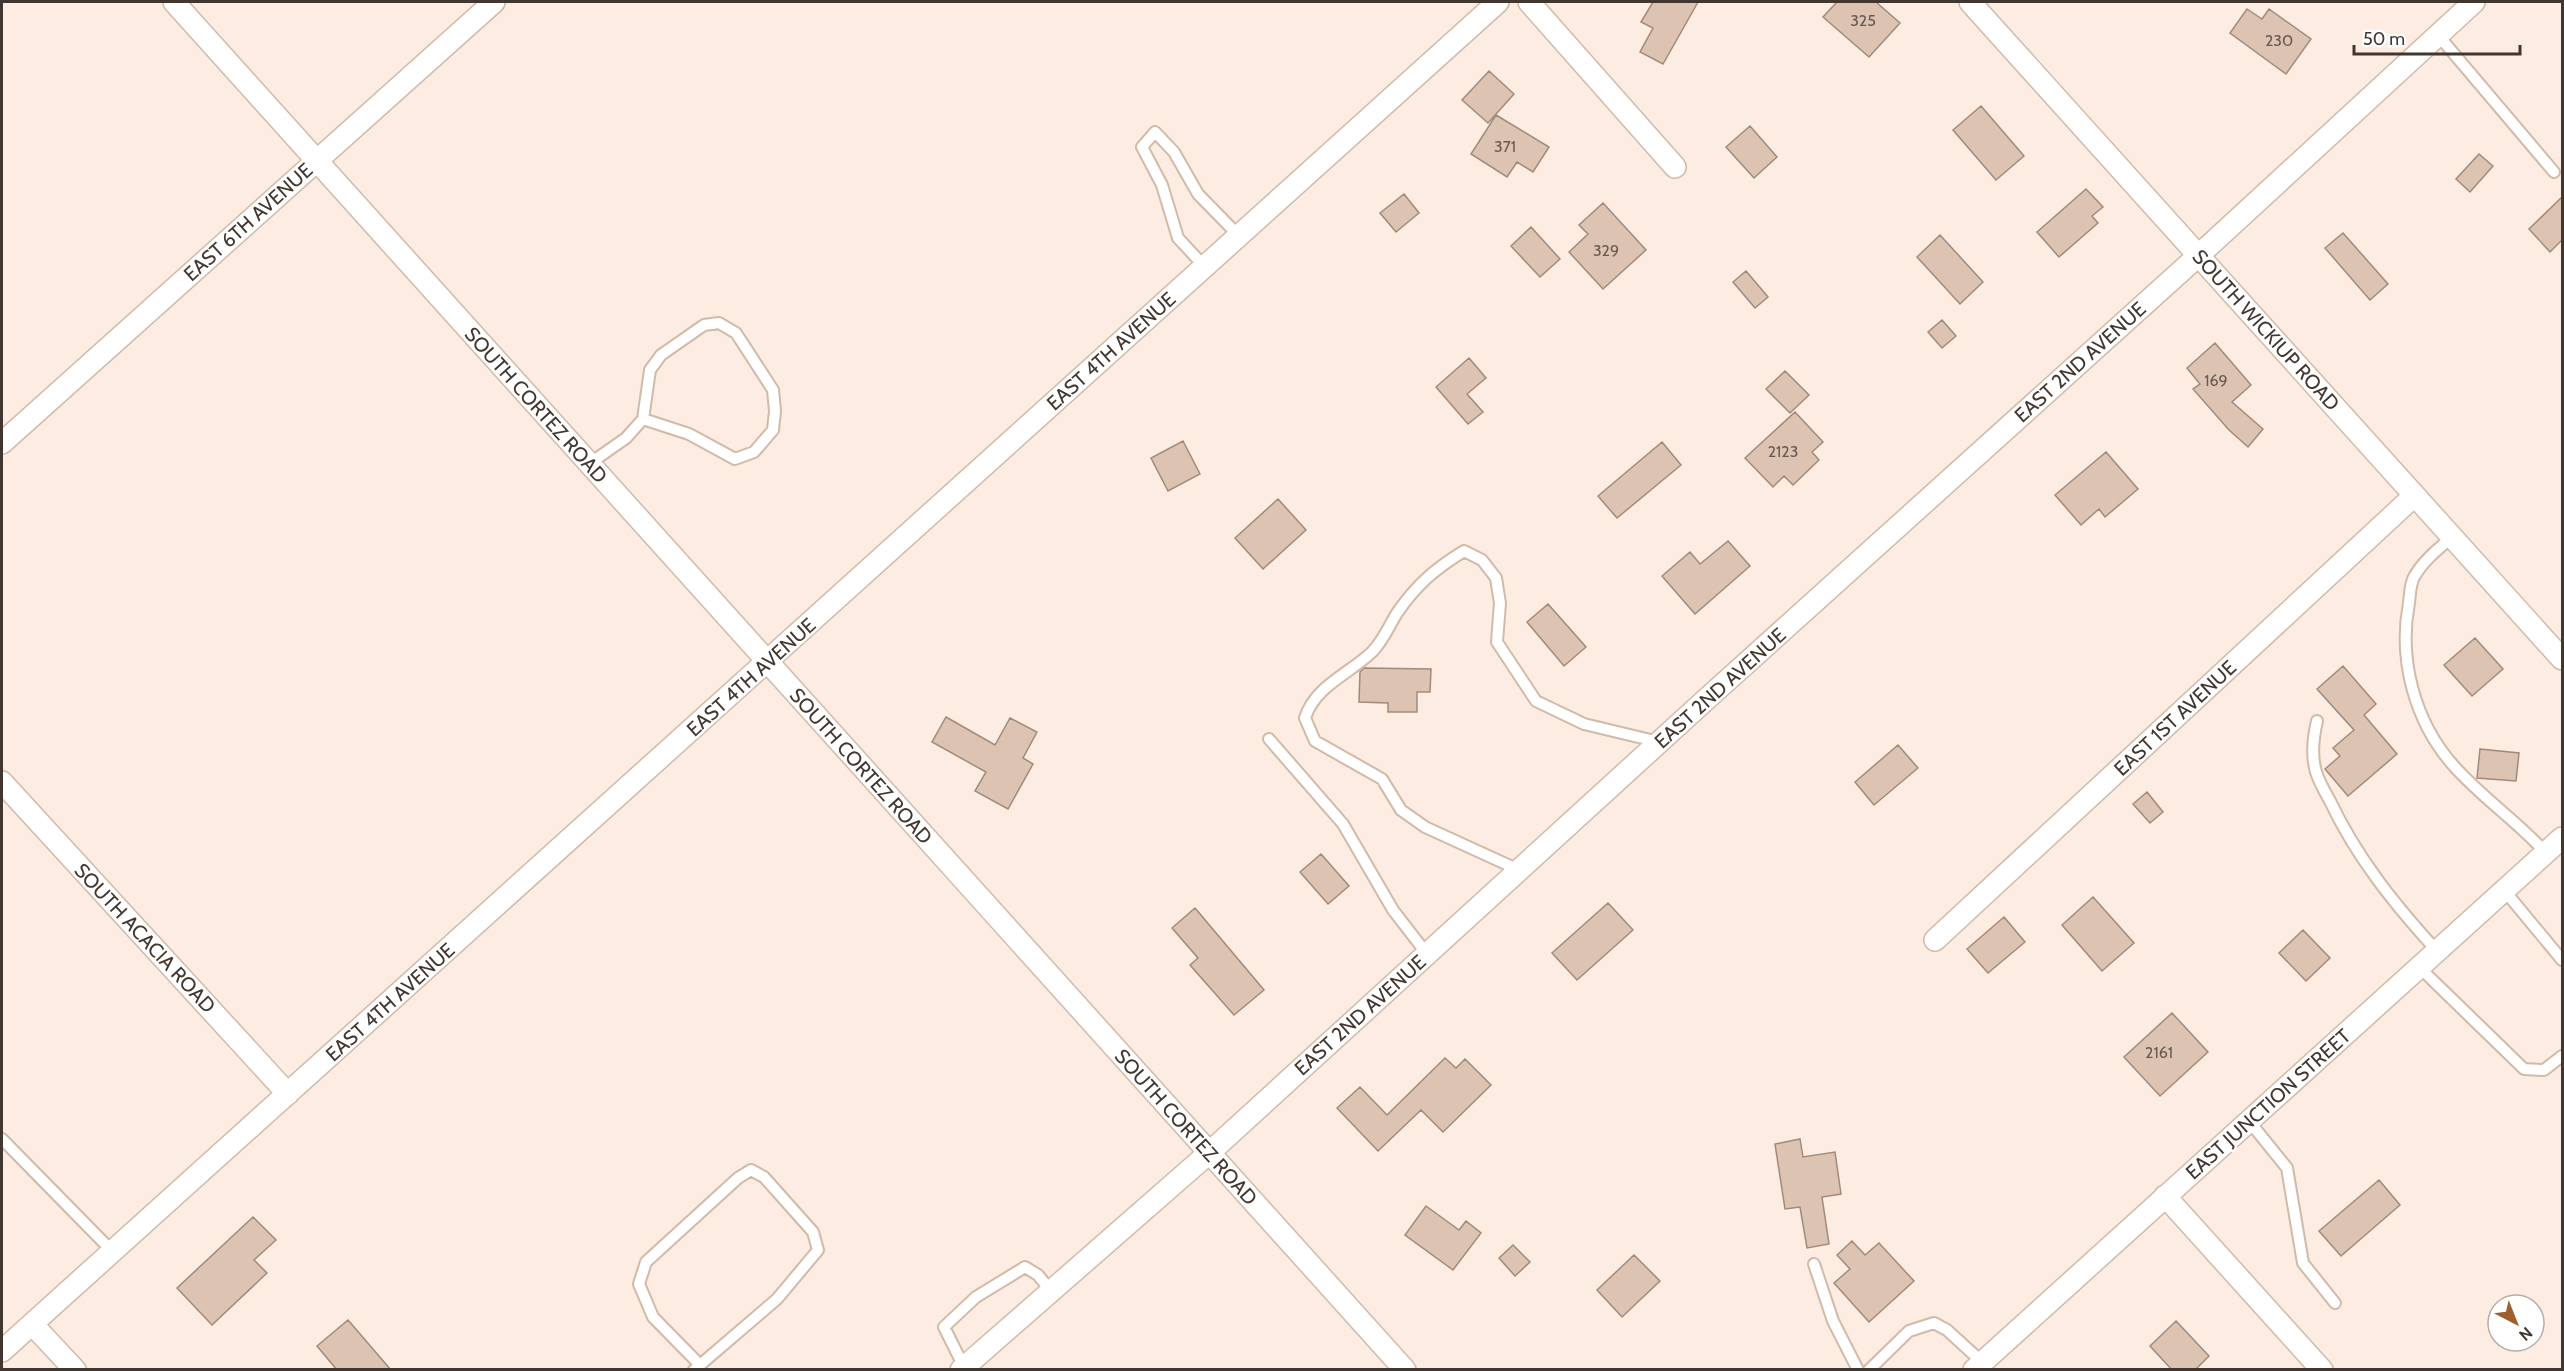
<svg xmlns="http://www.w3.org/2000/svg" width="2564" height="1371" viewBox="0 0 2564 1371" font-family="Cabin,sans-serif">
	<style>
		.building { fill: #dcc3b2; stroke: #a28a7b; stroke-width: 1.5 }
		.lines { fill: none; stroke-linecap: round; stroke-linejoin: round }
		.service-casing { stroke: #d2baa9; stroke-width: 14 }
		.minor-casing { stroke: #d2baa9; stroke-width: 24 }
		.service { stroke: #fff; stroke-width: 10 }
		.minor { stroke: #fff; stroke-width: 21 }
		.labels { text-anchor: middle; stroke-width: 5; stroke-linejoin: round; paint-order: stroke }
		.number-label { font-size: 16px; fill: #685a50 }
		.street-label { font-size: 20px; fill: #413730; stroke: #fff }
	</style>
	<rect width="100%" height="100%" fill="#fcece2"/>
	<!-- building -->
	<path class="building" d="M 1653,2 L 1698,2 L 1663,64 L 1640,52 L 1653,28 L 1641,22 Z
		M 1837,2 L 1876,2 L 1900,23 L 1869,57 L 1823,17 Z
		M 2247,9 L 2262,19 L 2269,9 L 2311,39 L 2286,74 L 2230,33 Z
		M 1489,71 L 1514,94 L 1488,123 L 1462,100 Z
		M 1981,106 L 2024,156 L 1996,180 L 1953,130 Z
		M 1496,115 L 1549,147 L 1533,172 L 1517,162 L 1507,177 L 1471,154 Z
		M 1750,126 L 1777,157 L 1754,178 L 1726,147 Z
		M 2479,154 L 2493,166 L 2470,192 L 2456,179 Z
		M 2086,189 L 2103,207 L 2092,216 L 2098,223 L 2059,257 L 2037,232 Z
		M 1404,194 L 1419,213 L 1396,232 L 1380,213 Z
		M 2562,197 L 2562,240 L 2550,252 L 2529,229 Z
		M 1603,203 L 1646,250 L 1603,289 L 1569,252 L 1588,234 L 1579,225 Z
		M 1531,227 L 1560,259 L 1540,277 L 1511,246 Z
		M 2343,233 L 2388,284 L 2370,300 L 2325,248 Z
		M 1940,235 L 1983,282 L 1960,304 L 1917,257 Z
		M 1746,271 L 1768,297 L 1755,308 L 1733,282 Z
		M 1942,320 L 1956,336 L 1942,348 L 1928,332 Z
		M 2215,343 L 2251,385 L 2232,402 L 2263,429 L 2248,447 L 2229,430 L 2193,389 L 2200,384 L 2187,368 Z
		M 1469,358 L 1486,378 L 1467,394 L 1483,412 L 1468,424 L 1436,387 Z
		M 1785,371 L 1809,395 L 1790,413 L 1766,389 Z
		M 1795,412 L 1823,442 L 1812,452 L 1819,460 L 1793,485 L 1784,476 L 1773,487 L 1745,458 Z
		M 1183,441 L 1200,474 L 1168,491 L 1151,458 Z
		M 1662,442 L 1681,465 L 1617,518 L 1598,496 Z
		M 2106,452 L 2138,489 L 2105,517 L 2099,509 L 2081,525 L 2055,495 Z
		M 1278,499 L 1306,530 L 1263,569 L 1235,538 Z
		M 1728,541 L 1750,566 L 1695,614 L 1662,576 L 1690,552 L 1700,564 Z
		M 1548,604 L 1586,647 L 1564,666 L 1527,622 Z
		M 2475,638 L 2503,669 L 2472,696 L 2444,665 Z
		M 2343,666 L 2376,704 L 2364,715 L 2397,754 L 2348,796 L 2325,769 L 2340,756 L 2333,748 L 2354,730 L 2317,689 Z
		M 1364,668 L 1431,669 L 1430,692 L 1417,692 L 1417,712 L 1388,712 L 1388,703 L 1359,702 L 1360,672 Z
		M 946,717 L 995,745 L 1010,718 L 1037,732 L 1023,758 L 1033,764 L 1008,809 L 975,791 L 986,772 L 932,742 Z
		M 1898,745 L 1918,768 L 1874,805 L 1855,782 Z
		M 2480,749 L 2519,753 L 2516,781 L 2477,778 Z
		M 2147,792 L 2163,812 L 2150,823 L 2133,804 Z
		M 1321,854 L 1349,886 L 1328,904 L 1300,872 Z
		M 2093,897 L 2134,943 L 2102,971 L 2062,925 Z
		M 1608,903 L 1633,930 L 1577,980 L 1552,953 Z
		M 1195,908 L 1264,990 L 1234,1015 L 1190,965 L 1198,958 L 1172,928 Z
		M 2004,917 L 2025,942 L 1988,973 L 1967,949 Z
		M 2303,930 L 2330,958 L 2306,981 L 2279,953 Z
		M 2172,1013 L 2208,1052 L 2160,1096 L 2124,1057 Z
		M 1445,1058 L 1456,1068 L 1465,1059 L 1491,1085 L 1443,1132 L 1421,1110 L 1378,1151 L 1337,1108 L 1360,1087 L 1387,1115 Z
		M 1800,1139 L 1803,1157 L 1835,1152 L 1841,1194 L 1822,1197 L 1829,1244 L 1807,1248 L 1800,1207 L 1785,1209 L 1775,1144 Z
		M 2379,1180 L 2400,1205 L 2341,1256 L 2319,1231 Z
		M 1426,1206 L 1459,1230 L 1466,1221 L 1481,1233 L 1453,1270 L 1405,1235 Z
		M 253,1217 L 276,1240 L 254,1260 L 267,1273 L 212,1325 L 177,1288 Z
		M 1852,1241 L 1865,1255 L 1879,1243 L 1914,1281 L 1869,1322 L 1834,1283 L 1850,1269 L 1837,1255 Z
		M 1513,1245 L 1530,1262 L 1515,1276 L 1499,1258 Z
		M 1634,1255 L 1660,1281 L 1622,1317 L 1597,1290 Z
		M 348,1320 L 391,1370 L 337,1370 L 317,1346 Z
		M 2176,1321 L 2209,1356 L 2195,1370 L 2172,1370 L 2150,1346 Z"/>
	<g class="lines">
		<defs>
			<path id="service" d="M 2438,35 L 2554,172
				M 1205,267 L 1178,238 L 1162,185 L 1142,147 L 1155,132 L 1174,152 L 1198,194 L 1239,236
				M 589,464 L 626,438 L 643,419 L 650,370 L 661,355 L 704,325 L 719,323 L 736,333 L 773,390 L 775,411 L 773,430 L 754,452 L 735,459 L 689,434 L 643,419
				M 2452,537 C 2438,549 2423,561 2414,577 C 2410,584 2410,595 2409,603 C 2398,660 2415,722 2453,765 C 2481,797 2517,821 2546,853
				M 2317,721 C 2313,738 2311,755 2316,772 C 2319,782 2325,792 2330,801 C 2357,858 2395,905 2437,951
				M 1269,739 L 1343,824 L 1393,910 L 1427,954
				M 1519,870 L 1425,827 L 1401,810 L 1382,779 L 1315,741 L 1305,718 C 1315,686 1349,674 1372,652 C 1383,641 1389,626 1397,613 C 1417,584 1435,569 1464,551 L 1482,560 L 1496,578 L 1500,603 L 1497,642 L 1536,701 L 1584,724 L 1659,742
				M 2504,890 L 2562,960
				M 2419,967 L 2524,1069 L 2544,1070 L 2562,1056
				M 2249,1121 L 2287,1168 L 2303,1263 L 2335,1303
				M 2,1139 L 113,1252
				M 1814,1264 L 1833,1321 L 1858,1370
				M 964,1367 L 944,1327 L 976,1297 L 1025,1267 L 1038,1275 L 1051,1291
				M 694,1370 L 700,1365 L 777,1299 L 818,1250 L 813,1232 L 764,1177 L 751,1170 L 738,1178 L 646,1262 L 639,1284 L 653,1317 L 700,1365
				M 1869,1370 L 1909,1331 L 1934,1323 L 1947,1330 L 1982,1362"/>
			<path id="minor" d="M 174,2 L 1405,1370
				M 1529,2 L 1675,167
				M 1970,2 L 2562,659
				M 2,443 L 494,2
				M 2,782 L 288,1094
				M 1935,940 L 2414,496
				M 2165,1196 L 2322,1370
				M 32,1324 L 75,1370
				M 2,1351 L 1498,2
				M 961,1370 L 1209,1153 L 1701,704 L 2199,255 L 2474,2
				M 1974,1370 L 2562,838"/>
		</defs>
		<!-- service casing -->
		<use href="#service" class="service-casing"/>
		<!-- minor casing -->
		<use href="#minor" class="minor-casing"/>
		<!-- service -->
		<use href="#service" class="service"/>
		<!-- minor -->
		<use href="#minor" class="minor"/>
	</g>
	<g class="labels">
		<!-- number labels -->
		<g class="number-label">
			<text x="1863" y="26">325</text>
			<text x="2279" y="46">230</text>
			<text x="1505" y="152">371</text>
			<text x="1606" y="256">329</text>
			<text x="2216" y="386">169</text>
			<text x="1783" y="457">2123</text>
			<text x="2159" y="1058">2161</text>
		</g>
		<!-- street labels -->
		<g class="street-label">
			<text transform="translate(248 222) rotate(-42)" y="7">EAST 6TH AVENUE</text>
			<text transform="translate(2266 330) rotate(48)" y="7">SOUTH WICKIUP ROAD</text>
			<text transform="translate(1111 351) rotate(-42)" y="7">EAST 4TH AVENUE</text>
			<text transform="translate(2080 362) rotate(-42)" y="7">EAST 2ND AVENUE</text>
			<text transform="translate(536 405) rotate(48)" y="7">SOUTH CORTEZ ROAD</text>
			<text transform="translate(751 677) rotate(-42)" y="7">EAST 4TH AVENUE</text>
			<text transform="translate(1720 688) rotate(-42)" y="7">EAST 2ND AVENUE</text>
			<text transform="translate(2175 718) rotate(-43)" y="7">EAST 1ST AVENUE</text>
			<text transform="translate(861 766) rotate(48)" y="7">SOUTH CORTEZ ROAD</text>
			<text transform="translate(145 938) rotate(47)" y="7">SOUTH ACACIA ROAD</text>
			<text transform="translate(390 1002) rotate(-42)" y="7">EAST 4TH AVENUE</text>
			<text transform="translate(1360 1015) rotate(-42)" y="7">EAST 2ND AVENUE</text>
			<text transform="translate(2268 1104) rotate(-42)" y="7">EAST JUNCTION STREET</text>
			<text transform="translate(1186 1127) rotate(48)" y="7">SOUTH CORTEZ ROAD</text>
		</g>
	</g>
	<!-- border -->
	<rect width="2564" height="1371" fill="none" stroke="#413730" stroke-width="6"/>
	<!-- north arrow -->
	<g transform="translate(2516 1323) rotate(138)"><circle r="28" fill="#ffffff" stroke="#b3afac" stroke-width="1.5"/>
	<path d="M0-4.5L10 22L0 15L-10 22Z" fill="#a15f2c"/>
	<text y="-9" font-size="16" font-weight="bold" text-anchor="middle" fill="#413730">N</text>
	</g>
	<!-- scale -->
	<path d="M2354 45v9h166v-9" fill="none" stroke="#413730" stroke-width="3"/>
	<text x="2363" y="45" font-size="18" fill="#413730" stroke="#ffffff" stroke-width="4.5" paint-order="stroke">50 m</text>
</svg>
